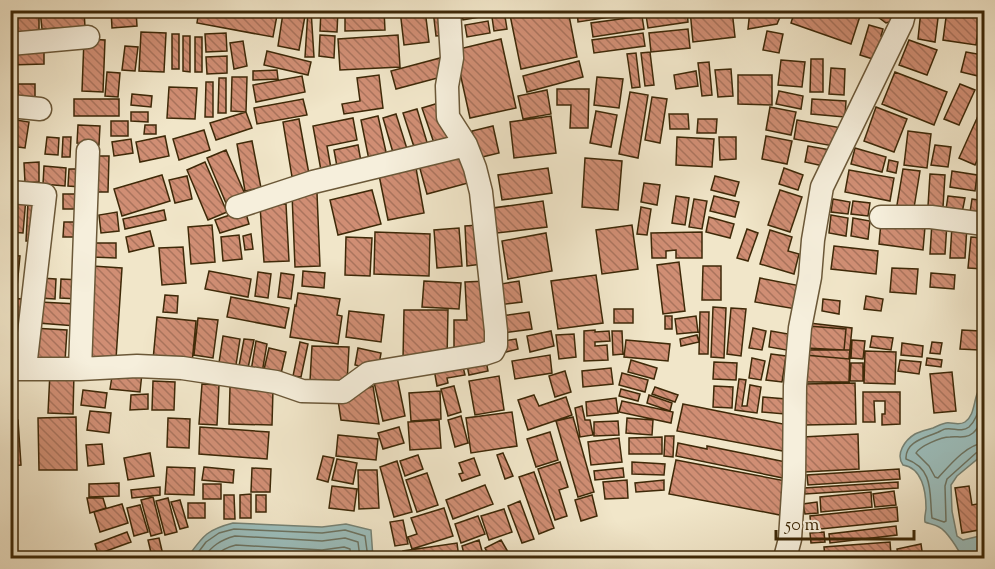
<svg xmlns="http://www.w3.org/2000/svg" width="995" height="569" viewBox="0 0 995 569" font-family="'Sorts Mill Goudy',serif">
	<style>
		.water { fill: #9cbebc; stroke: #768274; stroke-width: 1.5 }
		.lines { fill: none; stroke-linecap: round; stroke-linejoin: round }
		.shore { stroke: #6d7462; stroke-width: 1.5 }
		.building { fill: url(#building-back-hatch); stroke: #3e2908; stroke-width: 1.5 }
		.minor-casing { stroke: #6b5838; stroke-width: 25 }
		.minor { stroke: #f6efdc; stroke-width: 22 }
	</style>
	<defs>
		<pattern id="building-back-hatch" width="6" height="6" patternUnits="userSpaceOnUse" patternTransform="scale(1.5)"><rect width="6" height="6" fill="#d08e74"/><path d="M-1 5l2 2M0 0l6 6M5-1l2 2" fill="none" stroke="#aa745d"/></pattern>
	</defs>
	<rect width="100%" height="100%" fill="#f1e6c9"/>
	<filter id="stains"><feTurbulence type="fractalNoise" baseFrequency=".00333" numOctaves="4"/><feColorMatrix values="0 0 0 0 .2 0 0 0 0 .09 0 0 0 0 .02 0 0 0 .5 -.17"/></filter>
	<radialGradient id="worn" r=".72"><stop offset=".6" stop-color="#630" stop-opacity="0"/><stop offset="1" stop-color="#630" stop-opacity=".3"/></radialGradient>
	<!-- water -->
	<path class="water" d="M 983,385 L 984,386 L 984,456 L 980,457 L 957,476 L 951,485 L 952,511 L 957,536 L 963,540 L 984,535 L 984,558 L 962,558 C 959,550 947,531 939,527 C 934,524 929,524 925,522 C 924,516 926,513 926,508 C 926,491 922,468 903,465 C 895,454 905,440 915,434 C 921,431 927,430 933,428 C 937,426 941,424 946,423 C 952,422 959,426 965,422 C 977,414 972,394 983,385 Z
		M 233,523 L 322,527 L 346,524 L 371,530 L 373,558 L 187,558 C 203,536 206,530 233,523 Z"/>
	<g class="lines">
		<!-- shore -->
		<path class="shore" d="M 984,392 C 979,403 979,418 969,427 C 961,433 953,427 945,429 C 944,429 937,433 936,433 C 924,438 905,442 906,459 C 935,469 929,495 932,518 L 944,522 L 946,521 L 945,486 L 947,479 L 976,453 L 984,450
			M 984,417 C 981,422 978,429 973,433 C 966,439 958,436 950,437 C 941,437 920,446 916,453 L 929,466 L 935,477 L 938,478 C 949,466 967,444 984,443
			M 194,558 L 206,542 L 219,533 L 234,529 L 322,533 L 345,530 L 365,536 L 368,558
			M 203,558 C 212,546 220,540 235,536 L 322,541 L 345,538 L 358,542 L 360,558
			M 214,558 C 220,550 227,547 236,545 L 322,550 L 344,547 L 350,549 L 351,558"/>
	</g>
	<!-- building -->
	<path class="building" d="M 13,10 L 39,10 L 39,34 L 14,35 Z
		M 40,10 L 84,10 L 85,27 L 42,29 Z
		M 111,10 L 136,10 L 137,26 L 112,28 Z
		M 199,10 L 278,10 L 273,37 L 197,23 Z
		M 308,10 L 311,10 L 314,57 L 305,57 Z
		M 321,10 L 338,10 L 337,32 L 320,31 Z
		M 345,10 L 384,10 L 385,30 L 345,31 Z
		M 400,10 L 425,10 L 429,42 L 404,45 Z
		M 433,10 L 445,10 L 448,35 L 436,36 Z
		M 461,10 L 485,10 L 486,16 L 463,20 Z
		M 491,10 L 504,10 L 507,29 L 494,31 Z
		M 509,10 L 568,10 L 577,57 L 521,69 Z
		M 577,10 L 636,10 L 637,13 L 578,22 Z
		M 679,10 L 687,10 L 688,22 L 648,28 L 646,15 Z
		M 690,10 L 732,10 L 735,37 L 693,42 Z
		M 750,10 L 783,10 L 777,24 L 748,29 Z
		M 795,10 L 862,10 L 851,44 L 791,23 Z
		M 875,10 L 900,10 L 899,19 L 886,23 L 874,14 Z
		M 921,10 L 939,10 L 935,42 L 918,39 Z
		M 947,10 L 981,10 L 976,45 L 943,40 Z
		M 283,13 L 305,16 L 299,50 L 278,46 Z
		M 642,16 L 644,29 L 593,37 L 591,23 Z
		M 488,21 L 490,33 L 467,37 L 465,25 Z
		M 869,25 L 883,29 L 881,36 L 886,38 L 879,61 L 860,55 Z
		M 688,29 L 690,48 L 651,52 L 649,33 Z
		M 767,31 L 783,34 L 779,53 L 763,50 Z
		M 141,32 L 166,33 L 164,72 L 139,71 Z
		M 226,33 L 227,51 L 206,52 L 205,34 Z
		M 643,33 L 645,46 L 594,53 L 592,40 Z
		M 172,34 L 179,34 L 179,69 L 172,69 Z
		M 320,35 L 335,36 L 334,58 L 319,56 Z
		M 398,35 L 400,67 L 340,70 L 338,39 Z
		M 183,36 L 190,36 L 190,72 L 183,71 Z
		M 195,37 L 202,37 L 202,72 L 195,72 Z
		M 84,39 L 105,40 L 103,92 L 82,91 Z
		M 501,39 L 516,108 L 470,118 L 455,50 Z
		M 909,40 L 937,50 L 927,75 L 899,65 Z
		M 243,41 L 247,66 L 234,69 L 230,43 Z
		M 125,46 L 138,47 L 135,71 L 122,70 Z
		M 44,49 L 44,64 L 10,65 L 10,50 Z
		M 267,51 L 311,62 L 308,75 L 264,65 Z
		M 650,52 L 654,85 L 645,86 L 641,53 Z
		M 966,52 L 983,55 L 978,76 L 961,72 Z
		M 636,53 L 640,87 L 632,88 L 627,54 Z
		M 227,56 L 227,73 L 207,74 L 206,57 Z
		M 440,58 L 445,76 L 396,89 L 391,71 Z
		M 811,59 L 823,59 L 823,92 L 810,92 Z
		M 781,60 L 805,62 L 802,87 L 778,85 Z
		M 579,61 L 583,77 L 527,92 L 523,76 Z
		M 709,62 L 712,95 L 702,96 L 698,63 Z
		M 831,68 L 845,69 L 844,95 L 829,94 Z
		M 731,69 L 733,96 L 718,97 L 715,70 Z
		M 277,70 L 278,79 L 253,80 L 253,71 Z
		M 696,71 L 698,86 L 676,89 L 674,75 Z
		M 107,72 L 120,73 L 118,97 L 105,96 Z
		M 895,72 L 947,92 L 934,125 L 882,104 Z
		M 379,75 L 383,108 L 344,114 L 342,104 L 360,101 L 357,78 Z
		M 738,75 L 772,75 L 772,105 L 738,104 Z
		M 302,76 L 305,92 L 256,102 L 253,85 Z
		M 232,77 L 247,77 L 246,112 L 231,111 Z
		M 597,77 L 623,79 L 619,108 L 594,105 Z
		M 219,78 L 226,78 L 226,113 L 218,113 Z
		M 206,82 L 213,82 L 213,117 L 205,117 Z
		M 18,84 L 35,84 L 35,98 L 18,99 Z
		M 960,84 L 975,90 L 959,125 L 944,119 Z
		M 169,87 L 197,88 L 195,119 L 167,118 Z
		M 557,89 L 589,89 L 588,128 L 570,128 L 571,105 L 557,105 Z
		M 547,90 L 551,114 L 523,119 L 518,96 Z
		M 779,91 L 803,96 L 801,109 L 776,104 Z
		M 630,92 L 648,95 L 638,158 L 619,154 Z
		M 132,94 L 152,96 L 151,107 L 131,105 Z
		M 652,97 L 667,99 L 660,143 L 645,140 Z
		M 74,99 L 119,99 L 119,116 L 74,116 Z
		M 303,99 L 307,115 L 257,124 L 254,108 Z
		M 812,99 L 846,101 L 845,117 L 811,114 Z
		M 442,102 L 453,137 L 434,143 L 422,108 Z
		M 770,107 L 796,112 L 791,135 L 766,130 Z
		M 876,107 L 907,119 L 894,152 L 864,141 Z
		M 417,109 L 429,149 L 416,153 L 403,113 Z
		M 596,111 L 617,115 L 611,147 L 590,143 Z
		M 131,112 L 148,112 L 148,122 L 131,121 Z
		M 246,112 L 252,128 L 216,140 L 210,123 Z
		M 396,114 L 408,152 L 394,156 L 383,118 Z
		M 669,114 L 688,114 L 689,129 L 670,129 Z
		M 378,116 L 388,161 L 370,165 L 361,120 Z
		M 551,116 L 556,153 L 514,158 L 510,122 Z
		M 978,116 L 984,119 L 984,144 L 975,165 L 959,158 Z
		M 353,118 L 357,140 L 327,146 L 332,174 L 322,176 L 313,126 Z
		M 10,119 L 29,122 L 25,148 L 10,146 Z
		M 299,119 L 309,174 L 292,177 L 283,122 Z
		M 698,119 L 717,119 L 716,133 L 697,133 Z
		M 797,120 L 842,128 L 839,147 L 794,139 Z
		M 111,121 L 128,121 L 128,136 L 111,136 Z
		M 78,125 L 100,126 L 99,145 L 77,143 Z
		M 145,125 L 156,125 L 156,134 L 144,134 Z
		M 493,126 L 499,153 L 478,158 L 472,131 Z
		M 204,130 L 210,150 L 179,160 L 173,139 Z
		M 908,131 L 931,134 L 927,168 L 904,165 Z
		M 165,136 L 169,156 L 140,162 L 136,142 Z
		M 766,136 L 792,141 L 787,164 L 762,159 Z
		M 47,137 L 59,138 L 58,155 L 45,154 Z
		M 63,137 L 71,137 L 70,157 L 62,157 Z
		M 677,137 L 714,139 L 712,167 L 676,165 Z
		M 719,137 L 736,137 L 736,159 L 720,160 Z
		M 131,139 L 133,153 L 114,156 L 112,142 Z
		M 252,141 L 261,188 L 245,191 L 237,144 Z
		M 358,145 L 362,167 L 338,172 L 334,150 Z
		M 935,145 L 951,147 L 948,167 L 931,165 Z
		M 808,146 L 831,150 L 828,167 L 805,162 Z
		M 855,148 L 886,157 L 882,172 L 851,164 Z
		M 226,150 L 247,199 L 228,208 L 207,158 Z
		M 461,154 L 468,183 L 427,194 L 419,165 Z
		M 93,156 L 109,156 L 108,192 L 92,192 Z
		M 585,158 L 622,161 L 618,210 L 582,207 Z
		M 889,160 L 898,162 L 896,173 L 887,171 Z
		M 984,161 L 984,183 L 978,181 Z
		M 39,162 L 39,182 L 25,183 L 24,163 Z
		M 205,162 L 227,212 L 208,220 L 187,170 Z
		M 44,166 L 66,168 L 65,186 L 43,184 Z
		M 416,168 L 424,213 L 388,220 L 379,175 Z
		M 548,168 L 552,193 L 502,200 L 498,175 Z
		M 784,168 L 803,175 L 798,190 L 779,184 Z
		M 69,169 L 82,169 L 81,187 L 68,186 Z
		M 903,169 L 920,171 L 913,214 L 896,211 Z
		M 849,170 L 894,178 L 890,201 L 845,192 Z
		M 952,171 L 977,175 L 975,191 L 950,187 Z
		M 930,174 L 945,175 L 943,207 L 928,206 Z
		M 162,175 L 170,201 L 122,216 L 114,189 Z
		M 187,176 L 192,199 L 175,203 L 169,180 Z
		M 715,176 L 739,182 L 735,196 L 711,190 Z
		M 644,183 L 660,185 L 657,205 L 641,202 Z
		M 372,190 L 381,224 L 338,235 L 330,200 Z
		M 780,190 L 802,197 L 790,232 L 768,225 Z
		M 317,193 L 320,266 L 295,267 L 292,194 Z
		M 63,194 L 80,194 L 80,209 L 63,209 Z
		M 676,196 L 689,198 L 685,225 L 672,223 Z
		M 714,196 L 739,202 L 735,217 L 710,211 Z
		M 948,196 L 965,198 L 961,218 L 945,216 Z
		M 10,197 L 26,198 L 23,233 L 10,232 Z
		M 694,199 L 707,201 L 702,229 L 689,227 Z
		M 833,199 L 850,202 L 848,214 L 831,212 Z
		M 972,199 L 984,201 L 984,221 L 969,219 Z
		M 543,201 L 547,227 L 497,233 L 493,208 Z
		M 853,201 L 870,203 L 868,216 L 851,214 Z
		M 28,202 L 38,202 L 36,241 L 26,241 Z
		M 286,204 L 289,261 L 264,262 L 260,206 Z
		M 641,207 L 651,209 L 647,235 L 637,234 Z
		M 164,210 L 166,220 L 125,229 L 123,219 Z
		M 245,210 L 249,224 L 220,233 L 215,220 Z
		M 117,212 L 119,231 L 101,233 L 99,215 Z
		M 831,215 L 848,218 L 846,236 L 829,233 Z
		M 709,217 L 734,224 L 730,238 L 706,232 Z
		M 853,218 L 870,221 L 868,239 L 851,236 Z
		M 64,222 L 81,222 L 81,237 L 63,237 Z
		M 881,222 L 925,227 L 923,250 L 879,244 Z
		M 932,222 L 947,223 L 945,254 L 930,254 Z
		M 212,225 L 215,262 L 191,264 L 188,227 Z
		M 479,225 L 482,264 L 467,266 L 465,226 Z
		M 632,225 L 638,269 L 602,274 L 596,230 Z
		M 952,226 L 967,226 L 965,258 L 950,258 Z
		M 459,228 L 462,266 L 437,268 L 434,230 Z
		M 747,229 L 758,233 L 748,261 L 737,258 Z
		M 770,230 L 792,237 L 788,251 L 799,254 L 794,274 L 760,264 Z
		M 150,231 L 154,246 L 129,252 L 126,237 Z
		M 375,232 L 430,234 L 429,276 L 374,274 Z
		M 702,232 L 702,258 L 676,258 L 676,250 L 666,251 L 666,258 L 652,258 L 651,233 Z
		M 546,233 L 552,271 L 508,279 L 502,241 Z
		M 251,234 L 253,249 L 245,250 L 243,236 Z
		M 239,235 L 242,259 L 223,261 L 221,237 Z
		M 346,237 L 372,238 L 370,276 L 345,275 Z
		M 971,237 L 984,238 L 984,269 L 968,268 Z
		M 92,243 L 116,243 L 116,258 L 92,257 Z
		M 834,246 L 878,251 L 876,274 L 831,269 Z
		M 183,247 L 186,283 L 162,285 L 159,248 Z
		M 10,255 L 20,256 L 17,287 L 10,286 Z
		M 679,262 L 685,311 L 663,314 L 657,265 Z
		M 92,266 L 122,268 L 116,359 L 86,357 Z
		M 703,266 L 721,266 L 721,300 L 702,300 Z
		M 892,268 L 918,269 L 916,294 L 890,292 Z
		M 209,271 L 251,279 L 248,297 L 205,289 Z
		M 303,271 L 325,273 L 324,288 L 302,286 Z
		M 258,272 L 271,274 L 268,298 L 255,296 Z
		M 281,273 L 294,275 L 291,299 L 278,297 Z
		M 931,273 L 955,275 L 954,289 L 930,287 Z
		M 596,275 L 603,323 L 558,329 L 551,281 Z
		M 982,277 L 984,277 L 984,307 L 978,307 Z
		M 40,278 L 56,279 L 55,299 L 39,298 Z
		M 760,278 L 806,287 L 802,310 L 755,302 Z
		M 61,279 L 80,280 L 79,299 L 60,298 Z
		M 424,281 L 461,283 L 459,309 L 422,307 Z
		M 488,281 L 489,351 L 454,352 L 454,320 L 467,320 L 465,282 Z
		M 519,281 L 522,302 L 498,305 L 495,285 Z
		M 298,293 L 340,299 L 337,315 L 342,316 L 338,344 L 290,337 L 295,305 L 296,306 Z
		M 165,295 L 178,296 L 177,313 L 163,312 Z
		M 866,296 L 883,299 L 881,311 L 864,309 Z
		M 231,297 L 289,308 L 285,328 L 227,317 Z
		M 10,298 L 22,299 L 18,329 L 10,328 Z
		M 823,299 L 840,301 L 839,314 L 822,311 Z
		M 40,302 L 77,304 L 76,326 L 38,323 Z
		M 713,307 L 726,308 L 724,358 L 711,357 Z
		M 731,308 L 746,309 L 741,356 L 727,354 Z
		M 614,309 L 633,309 L 633,323 L 614,323 Z
		M 404,310 L 448,310 L 447,359 L 403,359 Z
		M 349,311 L 384,315 L 381,342 L 346,337 Z
		M 529,312 L 532,329 L 503,333 L 501,316 Z
		M 700,312 L 709,312 L 708,354 L 699,354 Z
		M 665,316 L 672,316 L 672,329 L 665,329 Z
		M 696,316 L 698,332 L 677,334 L 675,319 Z
		M 157,317 L 196,321 L 192,363 L 153,360 Z
		M 198,318 L 218,320 L 213,358 L 194,355 Z
		M 809,323 L 852,328 L 849,359 L 805,355 Z
		M 808,326 L 846,329 L 844,350 L 806,348 Z
		M 32,328 L 67,330 L 65,361 L 30,359 Z
		M 753,328 L 766,331 L 762,350 L 749,348 Z
		M 595,330 L 595,332 L 609,331 L 610,341 L 595,342 L 595,346 L 607,345 L 608,360 L 584,361 L 584,331 Z
		M 962,330 L 980,331 L 979,350 L 960,349 Z
		M 551,331 L 554,346 L 530,352 L 527,336 Z
		M 612,331 L 622,331 L 623,354 L 613,355 Z
		M 771,331 L 794,335 L 792,351 L 769,347 Z
		M 574,334 L 576,357 L 559,359 L 556,335 Z
		M 697,335 L 699,342 L 681,346 L 680,339 Z
		M 223,336 L 240,339 L 236,365 L 219,363 Z
		M 872,336 L 893,338 L 891,350 L 870,347 Z
		M 244,339 L 254,340 L 248,368 L 239,366 Z
		M 516,339 L 518,349 L 506,352 L 504,341 Z
		M 626,340 L 670,344 L 668,361 L 624,357 Z
		M 852,340 L 865,341 L 863,359 L 851,358 Z
		M 256,341 L 267,344 L 262,373 L 251,371 Z
		M 300,342 L 308,344 L 301,377 L 293,376 Z
		M 932,342 L 942,343 L 940,354 L 930,353 Z
		M 902,343 L 923,346 L 922,357 L 901,355 Z
		M 312,346 L 349,347 L 347,383 L 310,381 Z
		M 269,348 L 286,352 L 280,378 L 263,374 Z
		M 358,348 L 381,353 L 378,370 L 355,365 Z
		M 808,350 L 850,350 L 849,382 L 807,382 Z
		M 865,351 L 896,352 L 895,384 L 864,383 Z
		M 771,354 L 786,356 L 782,382 L 766,380 Z
		M 550,355 L 552,373 L 515,379 L 512,361 Z
		M 752,358 L 765,361 L 761,380 L 749,378 Z
		M 927,358 L 942,360 L 941,367 L 926,365 Z
		M 631,360 L 657,368 L 654,379 L 628,372 Z
		M 900,360 L 921,362 L 919,374 L 898,371 Z
		M 486,361 L 488,371 L 469,375 L 467,365 Z
		M 714,362 L 737,363 L 736,380 L 713,379 Z
		M 981,362 L 984,362 L 984,376 L 979,375 Z
		M 462,363 L 465,375 L 447,378 L 448,383 L 437,386 L 434,369 Z
		M 851,363 L 863,363 L 863,381 L 850,381 Z
		M 611,368 L 613,384 L 583,387 L 582,371 Z
		M 113,370 L 142,373 L 140,392 L 110,389 Z
		M 565,371 L 571,392 L 555,397 L 549,376 Z
		M 50,372 L 74,373 L 73,414 L 48,413 Z
		M 952,372 L 956,411 L 934,413 L 930,374 Z
		M 622,373 L 648,380 L 645,392 L 619,385 Z
		M 499,376 L 504,410 L 475,415 L 469,381 Z
		M 397,377 L 405,416 L 383,421 L 374,382 Z
		M 739,379 L 746,380 L 742,406 L 747,406 L 750,385 L 761,387 L 757,413 L 735,410 Z
		M 153,381 L 175,382 L 174,410 L 152,410 Z
		M 855,383 L 856,424 L 804,425 L 803,384 Z
		M 202,384 L 219,385 L 217,425 L 199,424 Z
		M 373,386 L 379,424 L 341,420 L 338,400 Z
		M 454,386 L 461,412 L 448,416 L 441,389 Z
		M 714,386 L 733,387 L 732,408 L 713,407 Z
		M 230,387 L 273,389 L 272,425 L 229,424 Z
		M 655,387 L 678,395 L 675,402 L 652,394 Z
		M 621,389 L 640,394 L 638,401 L 619,396 Z
		M 83,390 L 107,393 L 105,408 L 81,405 Z
		M 440,391 L 441,419 L 411,421 L 409,393 Z
		M 863,392 L 900,392 L 900,424 L 882,425 L 882,414 L 885,414 L 885,401 L 874,401 L 875,422 L 863,422 Z
		M 148,394 L 148,409 L 130,410 L 131,395 Z
		M 534,395 L 539,406 L 566,397 L 572,415 L 528,430 L 518,400 Z
		M 649,395 L 672,403 L 670,411 L 647,403 Z
		M 763,397 L 786,399 L 785,414 L 762,412 Z
		M 616,398 L 618,413 L 587,416 L 586,402 Z
		M 622,401 L 673,412 L 671,423 L 619,412 Z
		M 683,404 L 788,425 L 783,451 L 677,431 Z
		M 582,406 L 585,420 L 590,420 L 593,435 L 580,437 L 575,408 Z
		M 90,411 L 111,413 L 109,433 L 87,430 Z
		M 512,412 L 517,446 L 471,453 L 466,418 Z
		M 461,416 L 468,443 L 455,447 L 448,420 Z
		M 76,417 L 77,470 L 39,470 L 38,418 Z
		M 573,417 L 594,492 L 578,497 L 556,421 Z
		M 168,418 L 190,419 L 189,448 L 167,447 Z
		M 627,418 L 653,420 L 652,435 L 626,433 Z
		M 18,420 L 21,465 L 10,466 L 10,421 Z
		M 439,420 L 441,448 L 410,450 L 408,422 Z
		M 618,421 L 619,435 L 594,436 L 594,422 Z
		M 200,427 L 269,432 L 267,459 L 199,454 Z
		M 399,427 L 404,443 L 383,449 L 378,433 Z
		M 550,432 L 558,460 L 536,467 L 527,439 Z
		M 858,434 L 859,469 L 805,472 L 803,437 Z
		M 338,435 L 378,439 L 376,460 L 336,456 Z
		M 665,436 L 674,436 L 673,457 L 664,456 Z
		M 662,437 L 662,454 L 629,454 L 629,438 Z
		M 619,438 L 622,462 L 591,465 L 588,442 Z
		M 678,443 L 707,449 L 707,446 L 786,462 L 783,478 L 676,456 Z
		M 102,444 L 104,464 L 88,466 L 86,445 Z
		M 150,453 L 154,476 L 128,480 L 124,458 Z
		M 503,453 L 513,476 L 505,479 L 497,455 Z
		M 418,455 L 423,469 L 405,476 L 400,461 Z
		M 323,456 L 334,458 L 328,482 L 317,479 Z
		M 474,458 L 480,475 L 462,481 L 459,474 L 463,473 L 459,463 Z
		M 337,459 L 357,463 L 353,484 L 332,480 Z
		M 676,460 L 786,481 L 780,515 L 669,494 Z
		M 397,461 L 412,512 L 394,517 L 380,467 Z
		M 560,462 L 568,487 L 559,490 L 567,516 L 555,520 L 538,469 Z
		M 632,462 L 665,464 L 664,475 L 632,474 Z
		M 167,467 L 195,468 L 194,495 L 165,494 Z
		M 204,467 L 234,470 L 233,483 L 202,480 Z
		M 252,468 L 271,469 L 270,492 L 251,492 Z
		M 623,468 L 624,477 L 595,480 L 594,471 Z
		M 899,469 L 900,479 L 808,485 L 807,475 Z
		M 358,470 L 377,470 L 379,508 L 359,509 Z
		M 534,472 L 554,528 L 539,534 L 519,477 Z
		M 427,473 L 438,505 L 417,512 L 406,480 Z
		M 627,480 L 628,498 L 605,499 L 603,482 Z
		M 664,480 L 664,490 L 636,492 L 635,483 Z
		M 898,482 L 898,488 L 805,494 L 804,488 Z
		M 119,483 L 119,496 L 89,497 L 89,484 Z
		M 203,484 L 221,484 L 221,499 L 203,499 Z
		M 485,485 L 493,504 L 453,519 L 446,500 Z
		M 332,486 L 357,489 L 354,511 L 329,508 Z
		M 969,486 L 972,505 L 984,503 L 984,529 L 962,533 L 955,488 Z
		M 160,487 L 160,495 L 132,498 L 131,490 Z
		M 894,491 L 896,505 L 875,507 L 873,494 Z
		M 871,492 L 872,507 L 821,512 L 820,497 Z
		M 251,494 L 251,518 L 240,518 L 240,495 Z
		M 224,495 L 234,495 L 235,519 L 224,519 Z
		M 256,495 L 266,495 L 266,512 L 256,512 Z
		M 592,495 L 597,516 L 581,521 L 575,500 Z
		M 153,497 L 162,533 L 151,536 L 141,500 Z
		M 87,498 L 103,498 L 106,508 L 90,513 Z
		M 168,498 L 177,532 L 165,535 L 156,501 Z
		M 180,500 L 188,527 L 180,529 L 171,502 Z
		M 520,501 L 534,539 L 522,543 L 508,506 Z
		M 817,502 L 818,513 L 805,514 L 803,504 Z
		M 188,503 L 205,503 L 205,518 L 188,518 Z
		M 122,504 L 128,523 L 100,532 L 94,512 Z
		M 140,505 L 148,532 L 134,536 L 127,508 Z
		M 897,507 L 898,521 L 811,530 L 810,516 Z
		M 444,508 L 453,536 L 412,549 L 408,537 L 417,534 L 411,518 Z
		M 504,509 L 512,532 L 489,540 L 481,516 Z
		M 478,516 L 485,534 L 461,543 L 455,524 Z
		M 403,520 L 408,544 L 395,546 L 390,522 Z
		M 896,526 L 897,535 L 830,543 L 829,534 Z
		M 127,532 L 131,542 L 98,554 L 95,544 Z
		M 824,532 L 825,542 L 811,543 L 810,533 Z
		M 159,538 L 163,555 L 152,557 L 148,540 Z
		M 479,540 L 484,558 L 465,558 L 462,546 Z
		M 501,540 L 508,552 L 502,558 L 490,558 L 485,548 Z
		M 890,542 L 891,555 L 825,558 L 824,547 Z
		M 457,543 L 459,558 L 404,558 L 403,551 Z
		M 921,544 L 923,558 L 899,558 L 897,549 Z"/>
	<g class="lines">
		<defs>
			<path id="minor" d="M 10,44 L 88,37
				M 10,106 L 40,109
				M 10,192 L 45,195 L 25,368
				M 237,207 L 313,182 L 466,145
				M 881,217 L 931,217 L 984,224
				M 10,369 L 80,369 L 137,366 L 182,368 L 276,382 L 302,391 L 343,392 L 369,373 L 484,354 L 493,351 L 496,345 L 496,331 L 481,192 L 475,168 L 466,145 L 448,117 L 447,86 L 452,58 L 449,10
				M 80,369 L 88,151
				M 785,558 L 790,539 L 794,477 L 795,386 L 800,328 L 810,277 L 813,240 L 822,187 L 902,22 L 905,10"/>
		</defs>
		<!-- minor casing -->
		<use href="#minor" class="minor-casing"/>
		<!-- minor -->
		<use href="#minor" class="minor"/>
	</g>
	<!-- margin -->
	<rect width="995" height="569" fill="none" stroke="#f1e6c9" stroke-width="36"/>
	<rect x="12" y="12" width="971" height="545" fill="none" stroke="#3e2908" stroke-width="3"/>
	<rect x="18" y="18" width="959" height="533" fill="none" stroke="#3e2908" stroke-width="1.5"/>
	<!-- scale -->
	<path d="M776 530v9h138v-9" fill="none" stroke="#3e2908" stroke-width="3"/>
	<text x="785" y="530" font-size="18" fill="#3e2908" stroke="#f6efdc" stroke-width="4.5" paint-order="stroke">50 m</text>
	<rect width="100%" height="100%" filter="url(#stains)"/>
	<rect width="100%" height="100%" fill="url(#worn)"/>
</svg>
